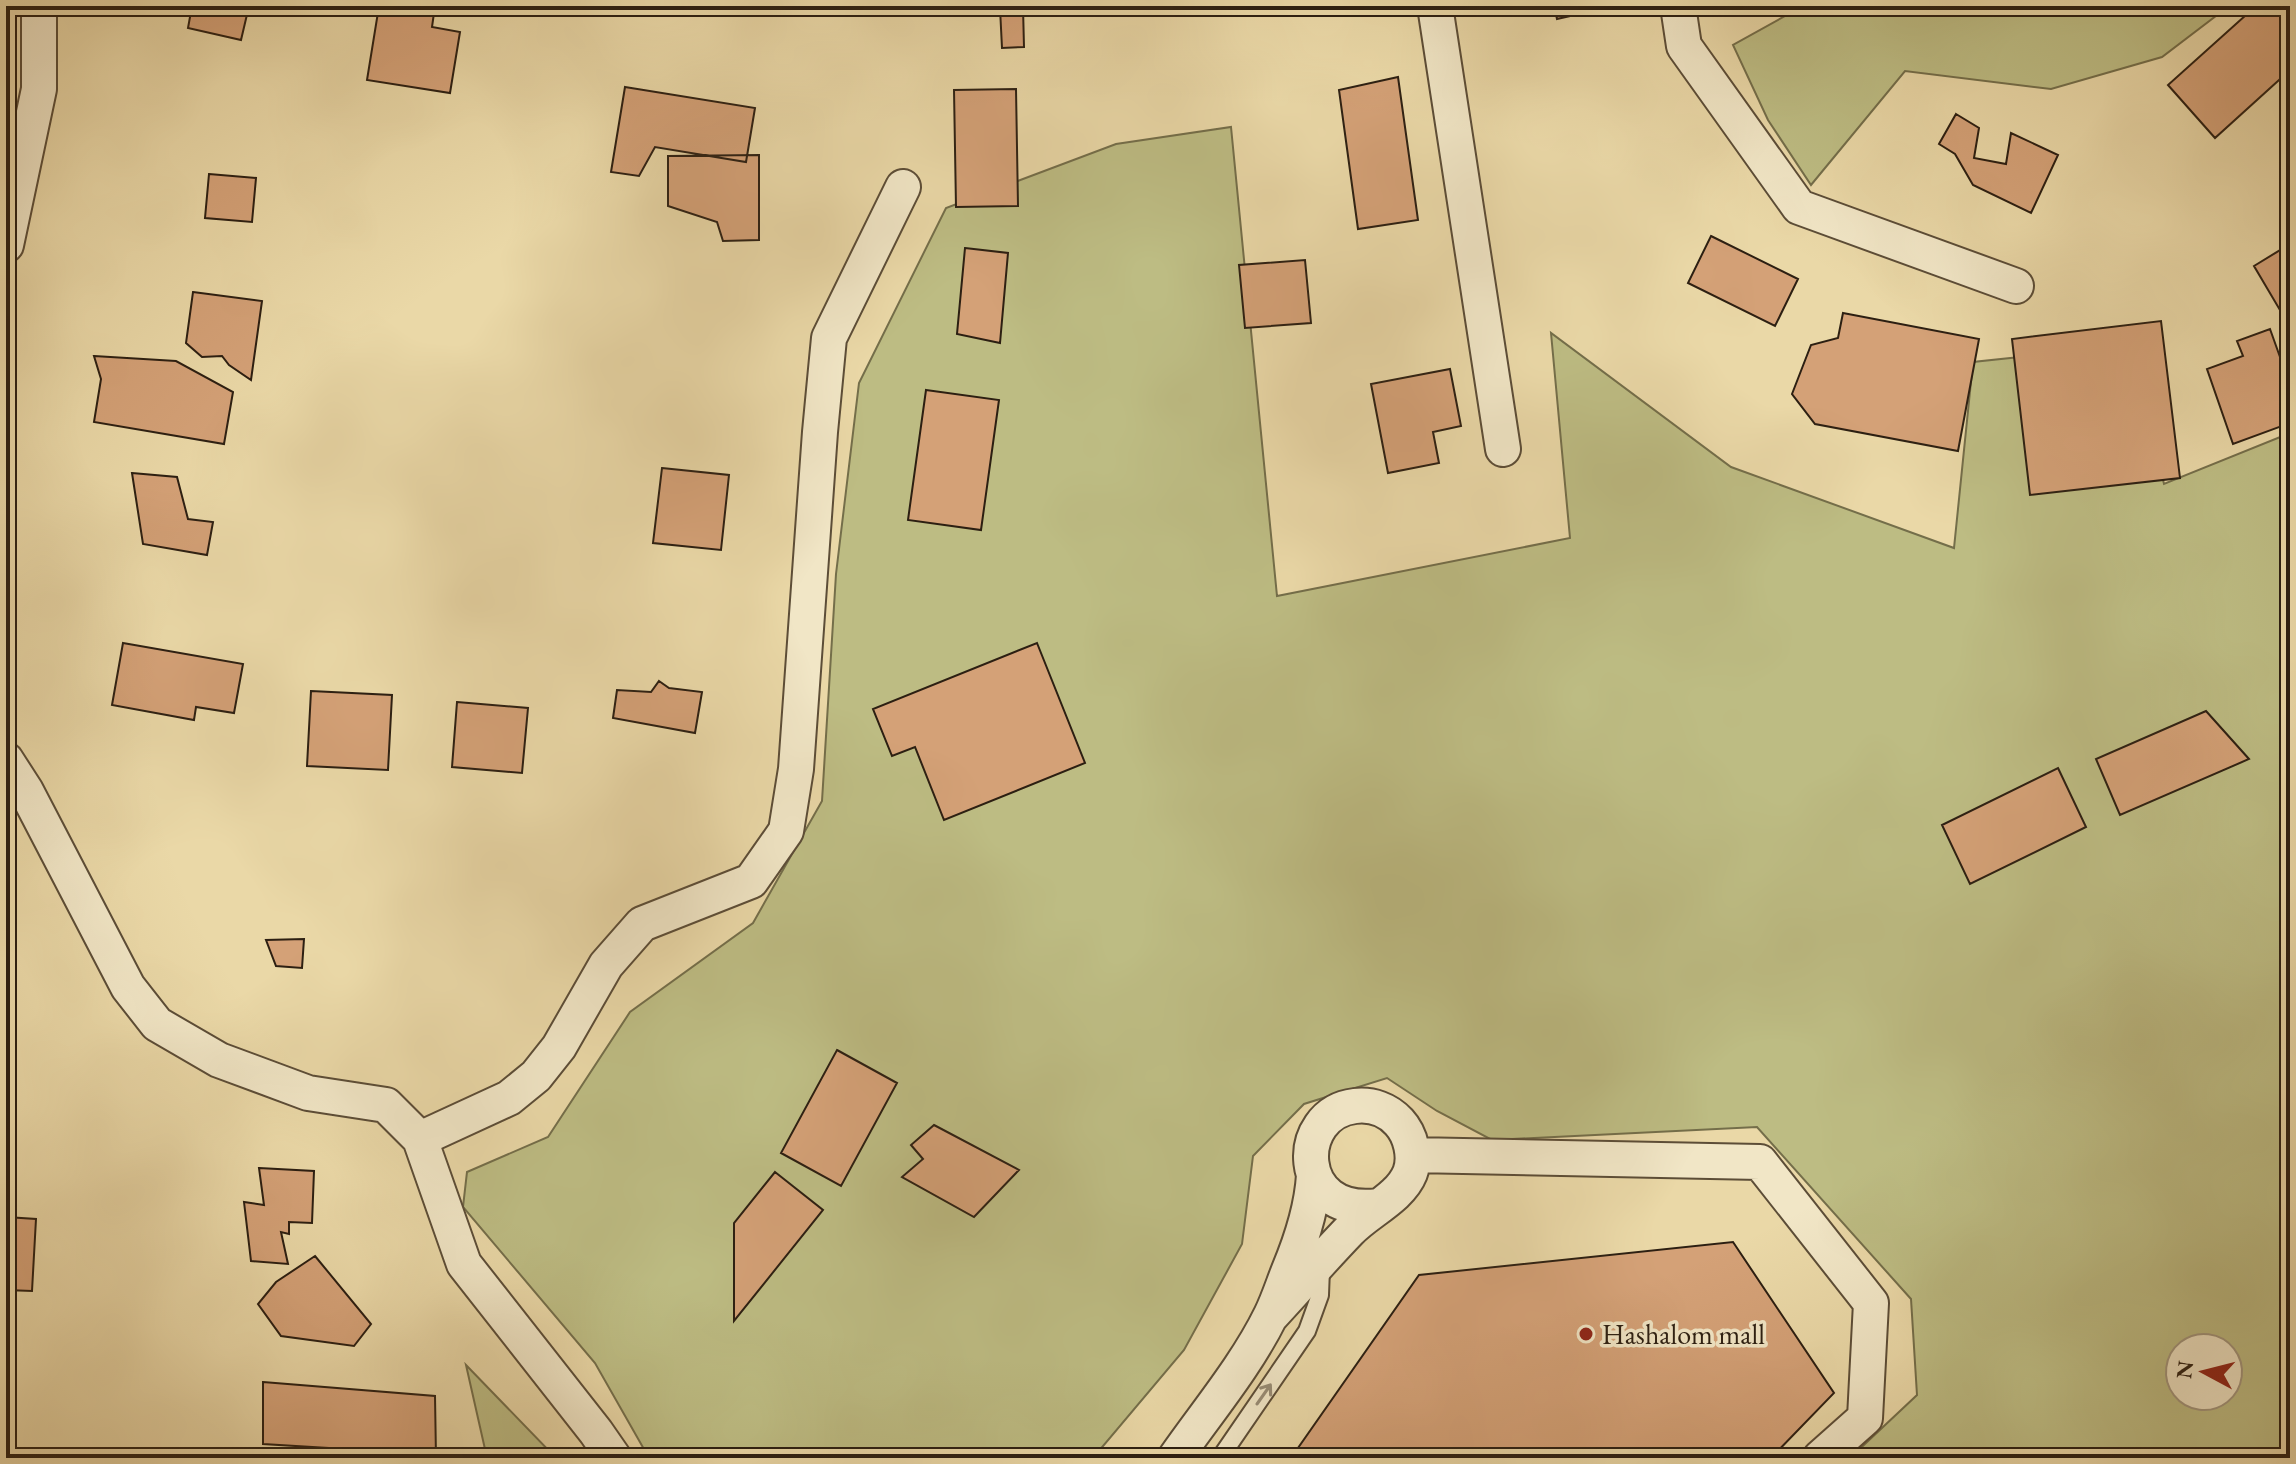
<svg xmlns="http://www.w3.org/2000/svg" width="2296" height="1464" viewBox="0 0 2296 1464" font-family="'EB Garamond',serif">
	<style>
		.green { fill: #bdbc83; stroke: #746e4a; stroke-width: 2; fill-rule: evenodd }
		.building { fill: #d4a177; stroke: #2c1f12; stroke-width: 2 }
		.lines { fill: none; stroke-linecap: round; stroke-linejoin: round }
		.service-casing { stroke: #5c4d37; stroke-width: 20 }
		.minor-casing { stroke: #5c4d37; stroke-width: 38 }
		.service { stroke: #f1e6c6; stroke-width: 16 }
		.minor { stroke: #f1e6c6; stroke-width: 34 }
		.oneway { stroke: #988c75 }
		.poi-dot { fill: #8f2418; stroke: #f1e6c6; stroke-width: 3 }
		.labels { text-anchor: middle; stroke-width: 7; stroke-linejoin: round; paint-order: stroke }
		.poi-label { font-size: 28px; fill: #2c1f12; stroke: #f1e6c6; text-anchor: start }
	</style>
	<rect width="100%" height="100%" fill="#ead8a7"/>
	<filter id="stains"><feTurbulence type="fractalNoise" baseFrequency=".0025" numOctaves="4"/><feColorMatrix values="0 0 0 0 .2 0 0 0 0 .09 0 0 0 0 .02 0 0 0 .5 -.17"/></filter>
	<radialGradient id="worn" r=".72"><stop offset=".6" stop-color="#630" stop-opacity="0"/><stop offset="1" stop-color="#630" stop-opacity=".3"/></radialGradient>
	<!-- green -->
	<path class="green" d="M 1803,6 L 2229,6 L 2162,57 L 2051,89 L 1905,71 L 1811,185 L 1768,120 L 1733,45 Z
		M 1231,127 L 1277,596 L 1570,538 L 1551,333 L 1731,467 L 1954,548 L 1973,362 L 2131,345 L 2164,484 L 2290,433 L 2290,1458 L 1850,1458 L 1917,1395 L 1911,1299 L 1757,1127 L 1492,1140 L 1437,1111 L 1387,1078 L 1304,1104 L 1253,1156 L 1242,1244 L 1184,1350 L 1093,1458 L 649,1458 L 595,1363 L 463,1207 L 467,1172 L 548,1137 L 630,1012 L 753,923 L 822,801 L 836,574 L 859,383 L 946,208 L 1116,144 ZM 2180,1348 L 2228,1348 L 2228,1396 L 2180,1396 Z
		M 466,1365 L 556,1458 L 487,1458 Z"/>
	<!-- building -->
	<path class="building" d="M 192,6 L 249,6 L 241,40 L 188,28 Z
		M 379,6 L 435,6 L 432,27 L 460,32 L 450,93 L 367,80 Z
		M 685,6 L 715,6 L 715,15 L 685,14 Z
		M 1554,6 L 1614,6 L 1557,19 Z
		M 2256,6 L 2290,6 L 2290,70 L 2215,138 L 2168,85 Z
		M 1023,7 L 1024,47 L 1002,48 L 1000,8 Z
		M 1398,77 L 1418,220 L 1358,229 L 1339,90 Z
		M 625,87 L 755,108 L 746,162 L 655,147 L 639,176 L 611,172 Z
		M 1016,89 L 1018,206 L 956,207 L 954,90 Z
		M 1956,114 L 1979,128 L 1974,158 L 2006,164 L 2011,133 L 2058,155 L 2031,213 L 1973,185 L 1955,154 L 1939,144 Z
		M 759,155 L 759,240 L 723,241 L 717,222 L 668,206 L 668,156 Z
		M 209,174 L 256,178 L 252,222 L 205,218 Z
		M 1711,236 L 1798,279 L 1775,326 L 1688,283 Z
		M 2290,244 L 2290,327 L 2254,266 Z
		M 965,248 L 1008,253 L 1000,343 L 957,334 Z
		M 1305,260 L 1311,323 L 1245,328 L 1239,265 Z
		M 193,292 L 262,301 L 251,380 L 229,365 L 222,356 L 202,357 L 186,343 Z
		M 1843,313 L 1979,339 L 1958,451 L 1815,424 L 1792,394 L 1811,345 L 1838,338 Z
		M 2161,321 L 2180,478 L 2030,495 L 2012,339 Z
		M 2270,329 L 2290,385 L 2290,423 L 2233,444 L 2207,369 L 2243,356 L 2237,341 Z
		M 94,356 L 176,361 L 233,392 L 224,444 L 94,422 L 101,379 Z
		M 1450,369 L 1461,426 L 1433,432 L 1439,463 L 1388,473 L 1371,384 Z
		M 926,390 L 999,400 L 981,530 L 908,520 Z
		M 662,468 L 729,475 L 721,550 L 653,543 Z
		M 132,473 L 177,477 L 188,519 L 213,522 L 207,555 L 143,544 Z
		M 123,643 L 243,664 L 234,713 L 196,707 L 194,720 L 112,705 Z
		M 1037,643 L 1085,763 L 944,820 L 915,747 L 892,756 L 873,709 Z
		M 659,681 L 669,688 L 702,692 L 695,733 L 613,718 L 617,690 L 651,692 Z
		M 311,691 L 392,695 L 388,770 L 307,766 Z
		M 457,702 L 528,708 L 522,773 L 452,767 Z
		M 2206,711 L 2249,759 L 2120,815 L 2096,759 Z
		M 2058,768 L 2086,827 L 1970,884 L 1942,825 Z
		M 304,939 L 302,968 L 276,966 L 266,940 Z
		M 837,1050 L 897,1083 L 841,1186 L 781,1153 Z
		M 934,1125 L 1019,1170 L 974,1217 L 902,1177 L 923,1159 L 911,1145 Z
		M 259,1168 L 314,1171 L 312,1223 L 289,1222 L 289,1234 L 281,1232 L 288,1264 L 251,1261 L 244,1202 L 264,1205 Z
		M 775,1172 L 823,1210 L 734,1321 L 734,1223 Z
		M 6,1217 L 36,1219 L 32,1291 L 6,1290 Z
		M 1733,1242 L 1834,1393 L 1771,1458 L 1291,1458 L 1419,1275 Z
		M 315,1256 L 371,1324 L 354,1346 L 281,1336 L 258,1304 L 276,1282 Z
		M 263,1382 L 435,1396 L 436,1458 L 394,1458 L 394,1452 L 263,1444 Z"/>
	<g class="lines">
		<defs>
			<path id="service" d="M 1220,1458 L 1307,1331 L 1320,1295 L 1321,1269"/>
			<path id="minor" d="M 1435,6 L 1503,449
				M 1678,6 L 1684,46 L 1799,207 L 2016,286
				M 6,245 L 39,89 L 39,6
				M 6,760 L 26,791 L 128,987 L 157,1024 L 219,1060 L 308,1093 L 386,1105 L 420,1139 L 464,1264 L 596,1432 L 614,1458
				M 420,1139 L 509,1098 L 536,1076 L 559,1047 L 606,965 L 642,924 L 751,881 L 786,831 L 796,769 L 820,432 L 829,338 L 903,187
				M 1413,1155 L 1760,1162 L 1871,1303 L 1865,1418 L 1820,1458
				M 1271,1316 C 1297,1288 1322,1259 1349,1231 C 1368,1211 1400,1198 1410,1173 C 1416,1157 1411,1135 1399,1122 C 1388,1110 1372,1104 1355,1106 C 1293,1113 1293,1217 1378,1206
				M 1175,1458 C 1207,1412 1246,1366 1271,1315 C 1278,1301 1283,1285 1289,1270 C 1302,1239 1312,1208 1314,1175"/>
		</defs>
		<!-- service casing -->
		<use href="#service" class="service-casing"/>
		<!-- minor casing -->
		<use href="#minor" class="minor-casing"/>
		<!-- service -->
		<use href="#service" class="service"/>
		<!-- minor -->
		<use href="#minor" class="minor"/>
	</g>
	<!-- one-way arrows -->
	<defs><path id="oneway-shaft" d="M-6 0H5M1.5-3L5.5 0L1.5 3" fill="none" stroke-width="1.6" stroke-linecap="round" stroke-linejoin="round" transform="scale(2)"/></defs>
	<use class="oneway" href="#oneway-shaft" transform="translate(1264 1394) rotate(-55)"/>
	<!-- markers -->
	<circle class="poi-dot" cx="1586" cy="1334" r="8"/>
	<g class="labels">
		<!-- poi labels -->
		<g class="poi-label">
			<text x="1602" y="1344">Hashalom mall</text>
		</g>
	</g>
	<!-- margin -->
	<rect width="2296" height="1464" fill="none" stroke="#ead8a7" stroke-width="32"/>
	<rect x="8" y="8" width="2280" height="1448" fill="none" stroke="#2c1f12" stroke-width="4"/>
	<rect x="16" y="16" width="2264" height="1432" fill="none" stroke="#2c1f12" stroke-width="2"/>
	<!-- north arrow -->
	<g transform="translate(2204 1372) rotate(277)"><circle r="38" fill="#f1e6c6" stroke="#a2967e" stroke-width="2"/>
	<path d="M0-6L14 30L0 20L-14 30Z" fill="#8f2418"/>
	<text y="-12" font-size="22" font-weight="bold" text-anchor="middle" fill="#2c1f12">N</text>
	</g>
	<rect width="100%" height="100%" filter="url(#stains)"/>
	<rect width="100%" height="100%" fill="url(#worn)"/>
</svg>
